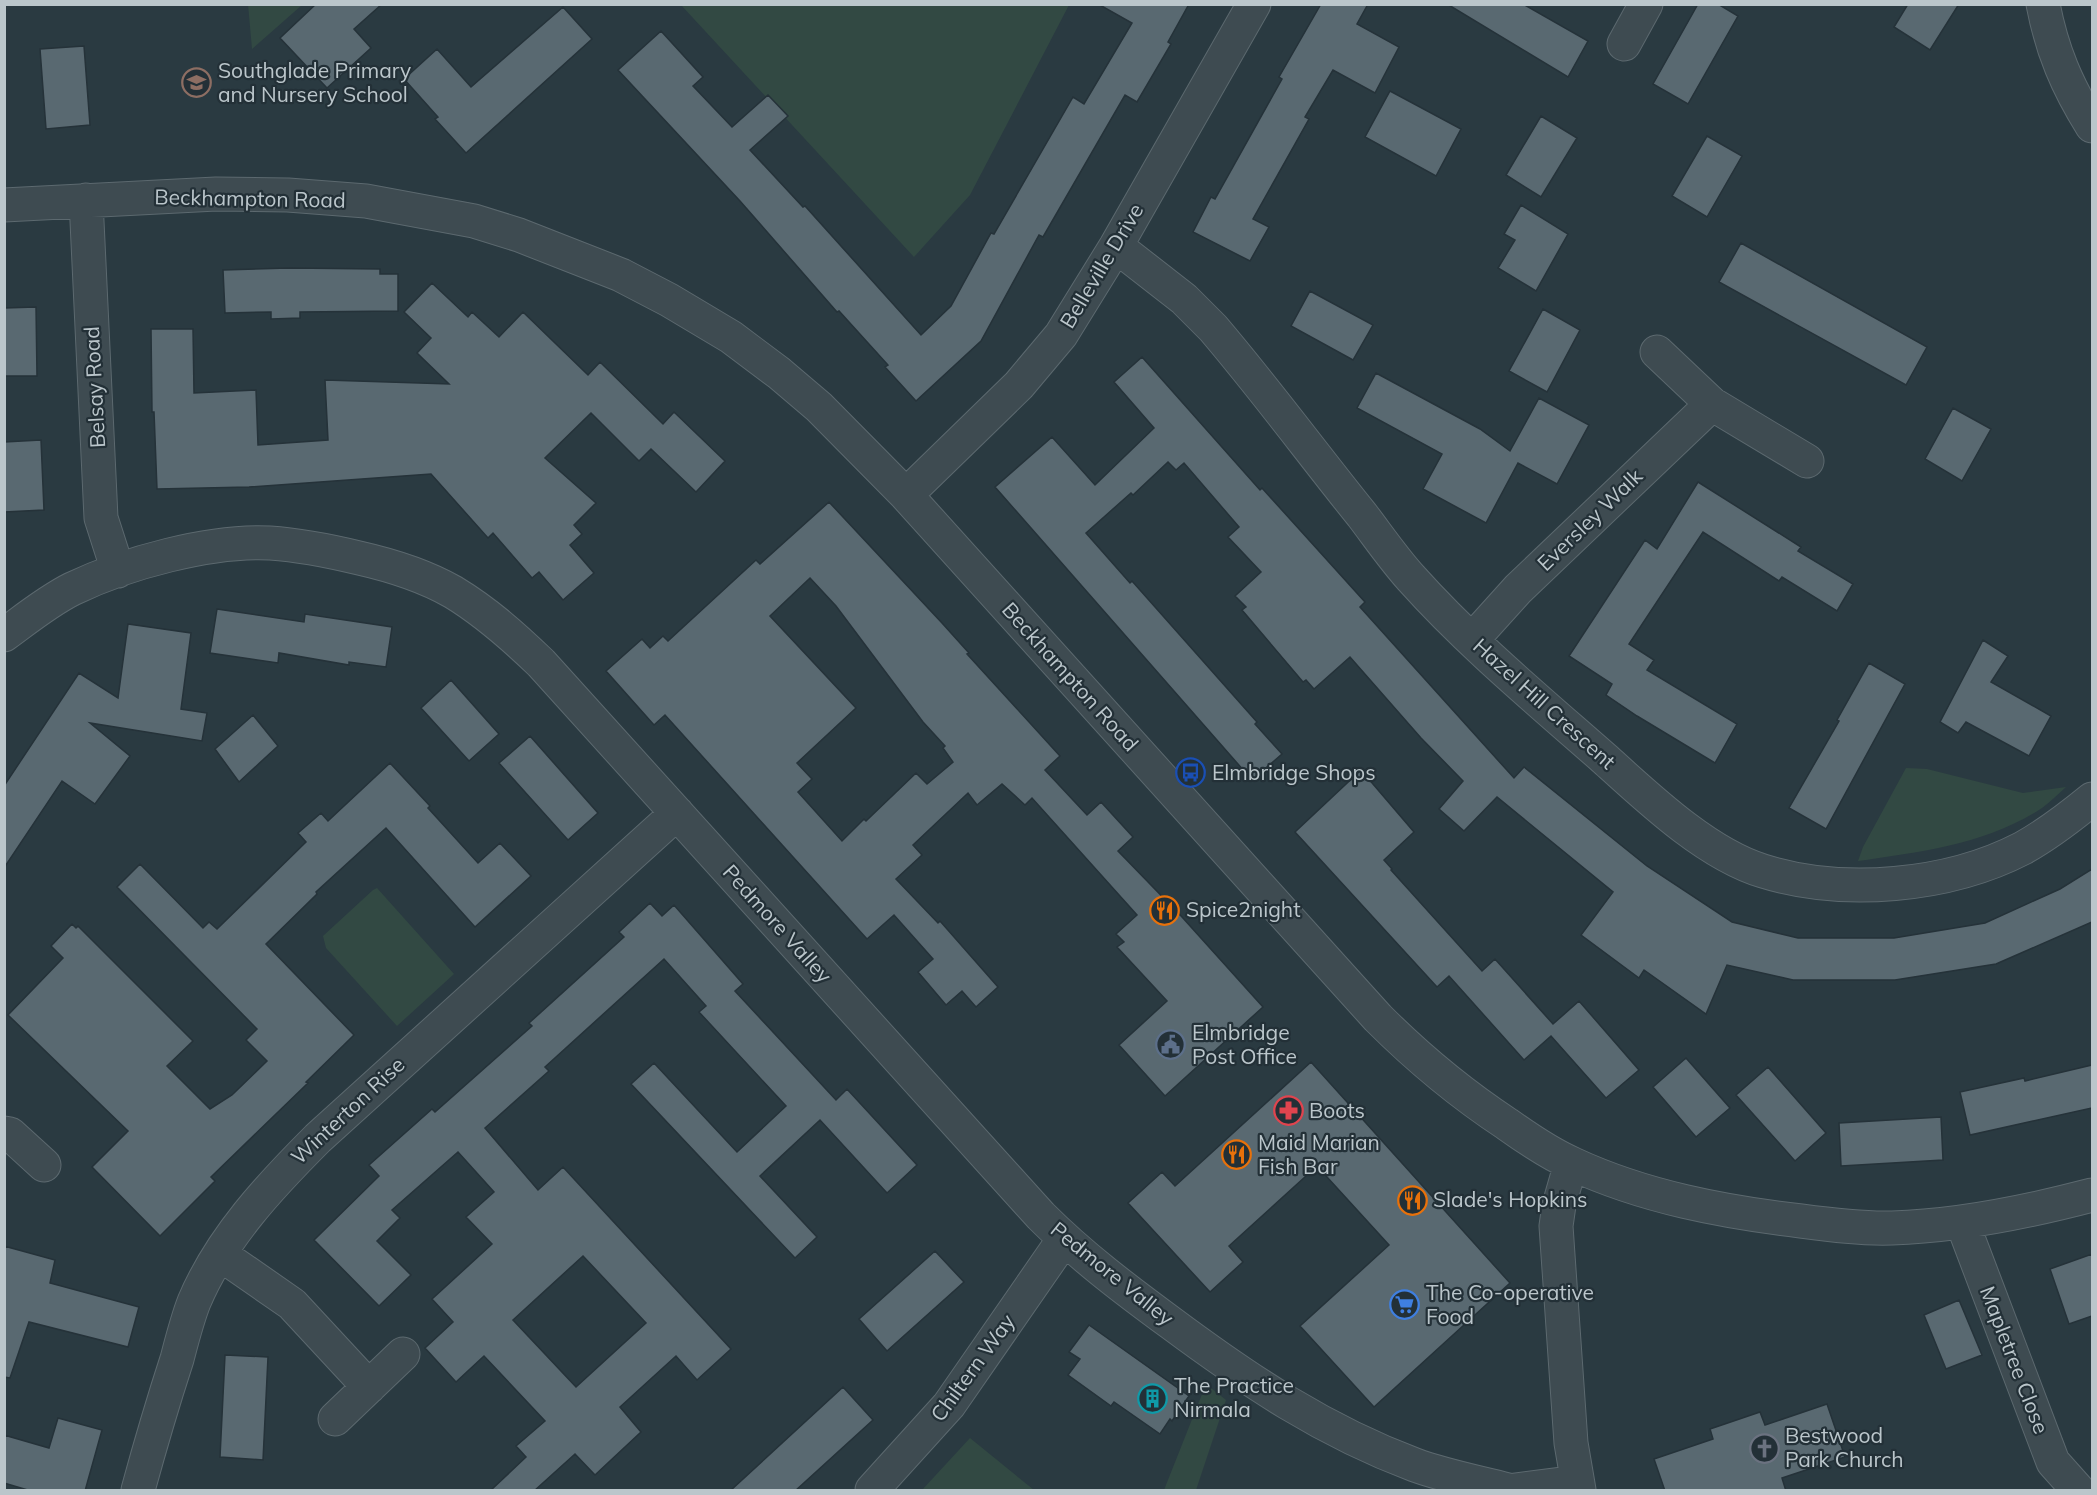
<svg xmlns="http://www.w3.org/2000/svg" width="2097" height="1495" viewBox="0 0 2097 1495" font-family="Mulish,sans-serif">
	<style>
		.green { fill: #324943 }
		.building { fill: #596971; stroke: #253239; stroke-width: 1.5; fill-rule: evenodd }
		.lines { fill: none; stroke-linecap: round; stroke-linejoin: round }
		.minor-casing { stroke: #5c696f; stroke-width: 35 }
		.minor { stroke: #3e4b51; stroke-width: 33 }
		.labels { text-anchor: middle; stroke-width: 4.5; stroke-linejoin: round; paint-order: stroke }
		.poi-label { font-size: 21px; fill: #bbc6cb; stroke: #233037; text-anchor: start }
		.street-label { font-size: 21px; fill: #bbc6cb; stroke: #233037 }
	</style>
	<rect width="100%" height="100%" fill="#2a3a41"/>
	<!-- green -->
	<path class="green" d="M 248,4 L 302,4 L 302,5 L 252,49 Z
		M 681,5 L 1069,5 L 970,195 L 914,257 Z
		M 1906,768 L 1927,769 L 2023,793 L 2066,787 C 2058,794 2050,802 2042,808 C 1987,844 1921,852 1858,861 L 1863,847 Z
		M 377,888 L 454,974 L 397,1026 L 326,948 L 323,936 L 373,890 Z
		M 1206,1384 L 1226,1400 L 1196,1490 L 1164,1490 Z
		M 970,1438 L 1034,1490 L 922,1490 Z"/>
	<!-- building -->
	<path class="building" d="M 316,4 L 382,4 L 354,29 L 371,48 L 327,88 L 280,38 Z
		M 1098,4 L 1189,4 L 1168,42 L 1171,44 L 1137,102 L 1125,95 L 1043,237 L 1039,235 L 981,341 L 916,401 L 885,367 L 888,365 L 839,311 L 837,312 L 740,201 L 618,70 L 661,31 L 703,77 L 693,86 L 732,127 L 768,95 L 788,116 L 750,150 L 803,207 L 805,206 L 921,335 L 951,306 L 991,233 L 994,234 L 1073,97 L 1084,104 L 1132,23 Z
		M 1321,4 L 1368,4 L 1357,24 L 1399,47 L 1375,93 L 1333,70 L 1305,117 L 1309,119 L 1253,219 L 1269,227 L 1250,261 L 1193,232 L 1211,197 L 1215,199 L 1282,79 L 1279,77 Z
		M 1447,4 L 1523,4 L 1588,41 L 1568,77 Z
		M 1698,4 L 1718,4 L 1738,16 L 1688,104 L 1653,84 Z
		M 1908,4 L 1959,4 L 1930,50 L 1894,27 Z
		M 563,7 L 592,39 L 466,153 L 435,119 L 438,117 L 404,79 L 437,49 L 471,87 Z
		M 84,46 L 90,125 L 46,129 L 40,49 Z
		M 1390,91 L 1461,129 L 1436,176 L 1365,137 Z
		M 1541,116 L 1577,138 L 1541,197 L 1506,175 Z
		M 1707,136 L 1742,156 L 1707,217 L 1672,196 Z
		M 1521,205 L 1568,234 L 1536,291 L 1498,268 L 1515,240 L 1504,234 Z
		M 1741,243 L 1927,347 L 1906,385 L 1719,282 Z
		M 289,268 L 380,269 L 380,274 L 398,274 L 398,311 L 300,312 L 300,318 L 271,319 L 271,312 L 225,313 L 223,270 Z
		M 432,283 L 468,317 L 472,312 L 499,337 L 523,312 L 588,375 L 600,362 L 663,424 L 674,412 L 725,461 L 696,492 L 651,449 L 639,461 L 591,413 L 545,458 L 596,503 L 574,525 L 582,534 L 570,545 L 594,573 L 563,600 L 539,572 L 532,578 L 493,533 L 488,538 L 431,474 L 249,487 L 157,489 L 154,412 L 152,412 L 151,329 L 193,329 L 194,393 L 256,390 L 258,445 L 328,440 L 325,380 L 449,384 L 417,353 L 431,338 L 404,312 Z
		M 1310,291 L 1373,325 L 1353,360 L 1291,326 Z
		M 36,307 L 37,376 L 4,376 L 4,308 Z
		M 1543,309 L 1580,330 L 1547,392 L 1509,371 Z
		M 1142,357 L 1260,490 L 1262,488 L 1365,602 L 1360,607 L 1514,778 L 1524,767 L 1647,866 L 1732,922 L 1798,938 L 1894,938 L 1985,923 L 2060,889 L 2092,869 L 2092,922 L 1996,964 L 1895,980 L 1793,980 L 1727,965 L 1706,1014 L 1644,970 L 1639,978 L 1581,935 L 1613,892 L 1497,797 L 1464,831 L 1439,809 L 1463,781 L 1421,738 L 1350,657 L 1314,689 L 1306,680 L 1303,682 L 1242,610 L 1246,607 L 1235,596 L 1261,572 L 1228,537 L 1239,527 L 1184,463 L 1176,470 L 1168,462 L 1133,495 L 1131,493 L 1086,533 L 1130,583 L 1132,581 L 1257,722 L 1255,724 L 1282,754 L 1252,780 L 995,487 L 1052,437 L 1095,485 L 1154,428 L 1114,382 Z
		M 1376,373 L 1480,429 L 1510,451 L 1539,398 L 1589,425 L 1557,484 L 1518,463 L 1486,523 L 1423,489 L 1442,454 L 1357,408 Z
		M 1953,408 L 1991,429 L 1962,481 L 1925,459 Z
		M 41,440 L 44,510 L 4,512 L 4,442 Z
		M 1698,482 L 1801,547 L 1798,551 L 1853,584 L 1837,611 L 1782,577 L 1779,581 L 1703,532 L 1629,644 L 1654,660 L 1647,670 L 1737,724 L 1715,763 L 1637,716 L 1606,695 L 1612,684 L 1569,656 L 1645,540 L 1657,549 Z
		M 829,502 L 942,623 L 969,653 L 967,654 L 1060,756 L 1045,770 L 1087,815 L 1101,802 L 1133,837 L 1118,851 L 1182,917 L 1263,1007 L 1165,1096 L 1119,1045 L 1167,1001 L 1117,947 L 1124,942 L 1116,934 L 1137,915 L 1032,798 L 1025,805 L 1002,784 L 977,805 L 968,793 L 913,845 L 922,855 L 896,879 L 938,923 L 940,921 L 998,987 L 976,1007 L 962,991 L 946,1005 L 918,972 L 933,959 L 894,915 L 867,939 L 665,715 L 654,725 L 606,671 L 642,639 L 650,648 L 663,636 L 668,641 L 756,560 L 760,564 ZM 810,578 L 836,606 L 923,722 L 945,746 L 943,748 L 953,762 L 927,784 L 916,773 L 866,821 L 864,819 L 842,841 L 798,792 L 812,779 L 797,763 L 856,708 L 770,616 Z
		M 217,609 L 304,622 L 305,614 L 392,627 L 386,667 L 349,662 L 349,665 L 279,653 L 278,663 L 210,653 Z
		M 128,624 L 191,633 L 181,709 L 207,713 L 202,741 L 90,723 L 130,756 L 95,804 L 62,781 L 4,868 L 4,786 L 79,673 L 118,698 Z
		M 1983,640 L 2008,656 L 1991,682 L 2051,716 L 2029,756 L 1966,722 L 1958,733 L 1940,722 Z
		M 1869,663 L 1905,684 L 1826,829 L 1789,808 L 1839,721 L 1837,720 Z
		M 451,680 L 499,734 L 469,761 L 421,708 Z
		M 253,715 L 278,746 L 239,782 L 215,749 Z
		M 530,736 L 598,813 L 568,840 L 499,763 Z
		M 390,763 L 430,806 L 428,808 L 478,863 L 500,843 L 531,876 L 475,927 L 386,828 L 316,892 L 317,894 L 266,944 L 354,1035 L 306,1082 L 308,1083 L 211,1177 L 215,1181 L 160,1236 L 92,1167 L 128,1131 L 8,1015 L 63,958 L 51,946 L 72,924 L 76,928 L 78,926 L 193,1041 L 167,1066 L 210,1109 L 232,1095 L 267,1061 L 246,1040 L 257,1029 L 117,887 L 140,864 L 203,928 L 209,922 L 217,929 L 306,842 L 298,833 L 321,813 L 328,821 Z
		M 1361,770 L 1414,832 L 1384,860 L 1392,869 L 1391,870 L 1482,971 L 1495,959 L 1553,1024 L 1579,1001 L 1639,1070 L 1606,1098 L 1551,1036 L 1524,1060 L 1449,976 L 1437,987 L 1295,832 Z
		M 650,903 L 662,916 L 674,905 L 743,984 L 735,991 L 836,1100 L 847,1089 L 917,1165 L 887,1193 L 820,1120 L 760,1176 L 817,1237 L 795,1258 L 631,1084 L 654,1063 L 737,1152 L 786,1106 L 699,1012 L 706,1006 L 664,959 L 545,1067 L 549,1071 L 485,1128 L 538,1190 L 563,1167 L 731,1349 L 697,1380 L 676,1356 L 620,1407 L 641,1432 L 595,1475 L 575,1454 L 534,1491 L 490,1491 L 526,1457 L 516,1446 L 545,1421 L 484,1356 L 456,1382 L 425,1348 L 453,1322 L 432,1299 L 492,1244 L 466,1217 L 494,1192 L 458,1152 L 392,1210 L 400,1218 L 377,1241 L 411,1275 L 379,1306 L 314,1240 L 379,1176 L 369,1165 L 432,1109 L 435,1112 L 532,1026 L 529,1023 L 624,937 L 619,932 ZM 583,1256 L 646,1323 L 576,1387 L 513,1320 Z
		M 1686,1058 L 1730,1108 L 1696,1137 L 1653,1087 Z
		M 1311,1062 L 1510,1283 L 1374,1407 L 1300,1326 L 1389,1245 L 1317,1166 L 1229,1246 L 1243,1262 L 1210,1292 L 1128,1203 L 1162,1172 L 1175,1186 Z
		M 2092,1065 L 2092,1108 L 1970,1135 L 1960,1092 L 2024,1078 L 2025,1081 Z
		M 1768,1067 L 1826,1133 L 1795,1161 L 1736,1095 Z
		M 1941,1117 L 1943,1160 L 1841,1166 L 1839,1123 Z
		M 4,1246 L 55,1260 L 50,1283 L 139,1307 L 128,1347 L 29,1322 L 10,1378 L 4,1377 Z
		M 935,1251 L 964,1282 L 887,1351 L 859,1319 Z
		M 2092,1254 L 2092,1316 L 2069,1324 L 2050,1269 Z
		M 1959,1300 L 1982,1355 L 1946,1369 L 1924,1315 Z
		M 1089,1325 L 1189,1396 L 1172,1421 L 1170,1419 L 1160,1434 L 1114,1402 L 1111,1406 L 1068,1375 L 1080,1359 L 1069,1352 Z
		M 225,1355 L 268,1357 L 263,1460 L 220,1457 Z
		M 843,1387 L 873,1420 L 795,1491 L 730,1491 Z
		M 1827,1404 L 1845,1457 L 1782,1478 L 1786,1491 L 1665,1491 L 1654,1459 L 1713,1439 L 1710,1429 L 1760,1412 L 1765,1425 Z
		M 58,1418 L 102,1430 L 85,1491 L 31,1491 L 4,1483 L 4,1435 L 49,1448 Z"/>
	<g class="lines">
		<defs>
			<path id="minor" d="M 2043,4 C 2052,51 2067,86 2092,126
				M 1624,44 L 1646,4
				M 86,200 L 101,518 L 118,571
				M 4,205 L 216,194 L 288,195 L 366,201 L 474,221 L 519,235 L 621,275 L 669,300 L 731,337 L 779,373 L 819,407 L 906,495 L 1378,1018 C 1418,1058 1460,1093 1507,1124 C 1528,1139 1550,1154 1573,1164 C 1644,1197 1724,1212 1801,1221 C 1831,1225 1862,1229 1892,1228 C 1959,1226 2027,1212 2092,1195
				M 1116,246 L 1184,299 L 1213,328 C 1265,389 1312,453 1362,515 C 1378,536 1393,558 1411,578 C 1470,644 1539,701 1606,760 C 1649,799 1707,854 1763,871 C 1843,896 1948,887 2023,848 C 2048,834 2070,817 2092,799
				M 1657,352 L 1712,404 L 1807,461
				M 906,495 L 1019,385 L 1061,335 L 1116,246 L 1254,4
				M 4,635 C 26,619 48,601 72,589 C 126,563 210,540 270,543 C 300,545 330,551 359,558 C 390,565 425,576 453,592 C 486,612 513,636 541,663 L 1041,1216 C 1081,1256 1126,1290 1171,1323 C 1249,1381 1324,1431 1415,1465 C 1445,1476 1477,1482 1508,1490
				M 1472,640 L 1518,589 L 1712,404
				M 4,1133 L 10,1134 L 44,1165
				M 1571,1163 L 1559,1205 L 1556,1226 L 1571,1443 L 1579,1490
				M 1962,1222 L 2053,1462 L 2078,1490
				M 220,1254 L 292,1304 L 369,1387
				M 335,1419 L 403,1354
				M 138,1490 C 150,1446 163,1402 177,1359 C 182,1340 187,1320 194,1302 C 221,1238 270,1186 318,1138 L 677,813
				M 872,1490 L 949,1405 L 1064,1239
				M 1515,1490 L 1577,1482"/>
		</defs>
		<!-- minor casing -->
		<use href="#minor" class="minor-casing"/>
		<!-- minor -->
		<use href="#minor" class="minor"/>
	</g>
	<!-- icons -->
	<defs>
		<symbol id="school-ring" viewBox="-11 -11 22 22"><circle r="9.5" fill="#233037" stroke="#8d6e63" stroke-width="1.5"/><path d="M0-5L7-2L0 1L-7-2ZM-4 1L0 2.5L4 1V4Q0 6-4 4Z" fill="#8d6e63"/></symbol>
		<symbol id="bus-ring" viewBox="-11 -11 22 22"><circle r="9.5" fill="#233037" stroke="#1a4fb4" stroke-width="1.5"/><path d="M-5-6H5V4H4V6H2V4H-2V6H-4V4H-5ZM-3.5-4V0h7V-4ZM-3.5 1.2v1.5H-2V1.2ZM2 1.2v1.5H3.5V1.2Z" fill="#1a4fb4"/></symbol>
		<symbol id="restaurant-ring" viewBox="-11 -11 22 22"><circle r="9.5" fill="#233037" stroke="#e8710a" stroke-width="1.5"/><path d="M-5-6h1v4h1v-4h1v4h1v-4h1v5L-1.5 .5V6h-2V.5L-5-1ZM5-6V6H3V1.5H1.5Q1.5-4 5-6Z" fill="#e8710a"/></symbol>
		<symbol id="civic-ring" viewBox="-11 -11 22 22"><circle r="9.5" fill="#233037" stroke="#5c6f8a" stroke-width="1.5"/><path d="M-.6-6.5H3V-4.5H.6V-3L4-1V1h2V6H-6V1h2V-1L-.6-3ZM-1.2 2.5V6h2.4V2.5Z" fill="#5c6f8a"/></symbol>
		<symbol id="pharmacy-ring" viewBox="-11 -11 22 22"><circle r="9.5" fill="#233037" stroke="#e0444e" stroke-width="1.5"/><path d="M-2-6h4v4h4v4h-4v4h-4v-4h-4v-4h4Z" fill="#e0444e"/></symbol>
		<symbol id="supermarket-ring" viewBox="-11 -11 22 22"><circle r="9.5" fill="#233037" stroke="#3f7fe0" stroke-width="1.5"/><path d="M-6-5.5h2.5l.6 2H6L4.5 2H-2.5L-4.4-4H-6ZM-1.5 3.2a1.3 1.3 0 1 0 .1 0ZM3 3.2a1.3 1.3 0 1 0 .1 0Z" fill="#3f7fe0"/></symbol>
		<symbol id="building-ring" viewBox="-11 -11 22 22"><circle r="9.5" fill="#233037" stroke="#0f9aa8" stroke-width="1.5"/><path d="M-4-6H4V6H1V3H-1V6H-4ZM-2.5-4.3h1.7v1.8h-1.7ZM.8-4.3h1.7v1.8H.8ZM-2.5-1h1.7V.8h-1.7ZM.8-1h1.7V.8H.8Z" fill="#0f9aa8"/></symbol>
		<symbol id="church-ring" viewBox="-11 -11 22 22"><circle r="9.5" fill="#233037" stroke="#6b7280" stroke-width="1.5"/><path d="M-1.2-6h2.4v3.5h3.3v2.4h-3.3V6h-2.4V-.1h-3.3v-2.4h3.3Z" fill="#6b7280"/></symbol>
	</defs>
	<g fill-rule="evenodd">
		<use href="#school-ring" x="180" y="66" width="33" height="33"/>
		<use href="#bus-ring" x="1174" y="756" width="33" height="33"/>
		<use href="#restaurant-ring" x="1148" y="894" width="33" height="33"/>
		<use href="#civic-ring" x="1154" y="1028" width="33" height="33"/>
		<use href="#pharmacy-ring" x="1272" y="1094" width="33" height="33"/>
		<use href="#restaurant-ring" x="1220" y="1138" width="33" height="33"/>
		<use href="#restaurant-ring" x="1396" y="1184" width="33" height="33"/>
		<use href="#supermarket-ring" x="1388" y="1288" width="33" height="33"/>
		<use href="#building-ring" x="1136" y="1382" width="33" height="33"/>
		<use href="#church-ring" x="1748" y="1432" width="33" height="33"/>
	</g>
	<g class="labels">
		<!-- poi labels -->
		<g class="poi-label">
			<text x="218" y="78">Southglade Primary<tspan x="218" dy="24">and Nursery School</tspan></text>
			<text x="1212" y="780">Elmbridge Shops</text>
			<text x="1186" y="917">Spice2night</text>
			<text x="1192" y="1040">Elmbridge<tspan x="1192" dy="24">Post Office</tspan></text>
			<text x="1309" y="1118">Boots</text>
			<text x="1258" y="1150">Maid Marian<tspan x="1258" dy="24">Fish Bar</tspan></text>
			<text x="1433" y="1207">Slade's Hopkins</text>
			<text x="1426" y="1300">The Co-operative<tspan x="1426" dy="24">Food</tspan></text>
			<text x="1174" y="1393">The Practice<tspan x="1174" dy="24">Nirmala</tspan></text>
			<text x="1785" y="1443">Bestwood<tspan x="1785" dy="24">Park Church</tspan></text>
		</g>
		<!-- street labels -->
		<g class="street-label">
			<text transform="translate(250 199) rotate(1)" y="7">Beckhampton Road</text>
			<text transform="translate(1102 266) rotate(-59)" y="7">Belleville Drive</text>
			<text transform="translate(95 387) rotate(-93)" y="7">Belsay Road</text>
			<text transform="translate(1590 520) rotate(-44)" y="7">Eversley Walk</text>
			<text transform="translate(1070 677) rotate(48)" y="7">Beckhampton Road</text>
			<text transform="translate(1544 704) rotate(42)" y="7">Hazel Hill Crescent</text>
			<text transform="translate(777 924) rotate(48)" y="7">Pedmore Valley</text>
			<text transform="translate(348 1111) rotate(-43)" y="7">Winterton Rise</text>
			<text transform="translate(1112 1274) rotate(39)" y="7">Pedmore Valley</text>
			<text transform="translate(2014 1360) rotate(69)" y="7">Mapletree Close</text>
			<text transform="translate(973 1368) rotate(-54)" y="7">Chiltern Way</text>
		</g>
	</g>
	<!-- border -->
	<rect width="2097" height="1495" fill="none" stroke="#bbc6cb" stroke-width="12"/>
</svg>
